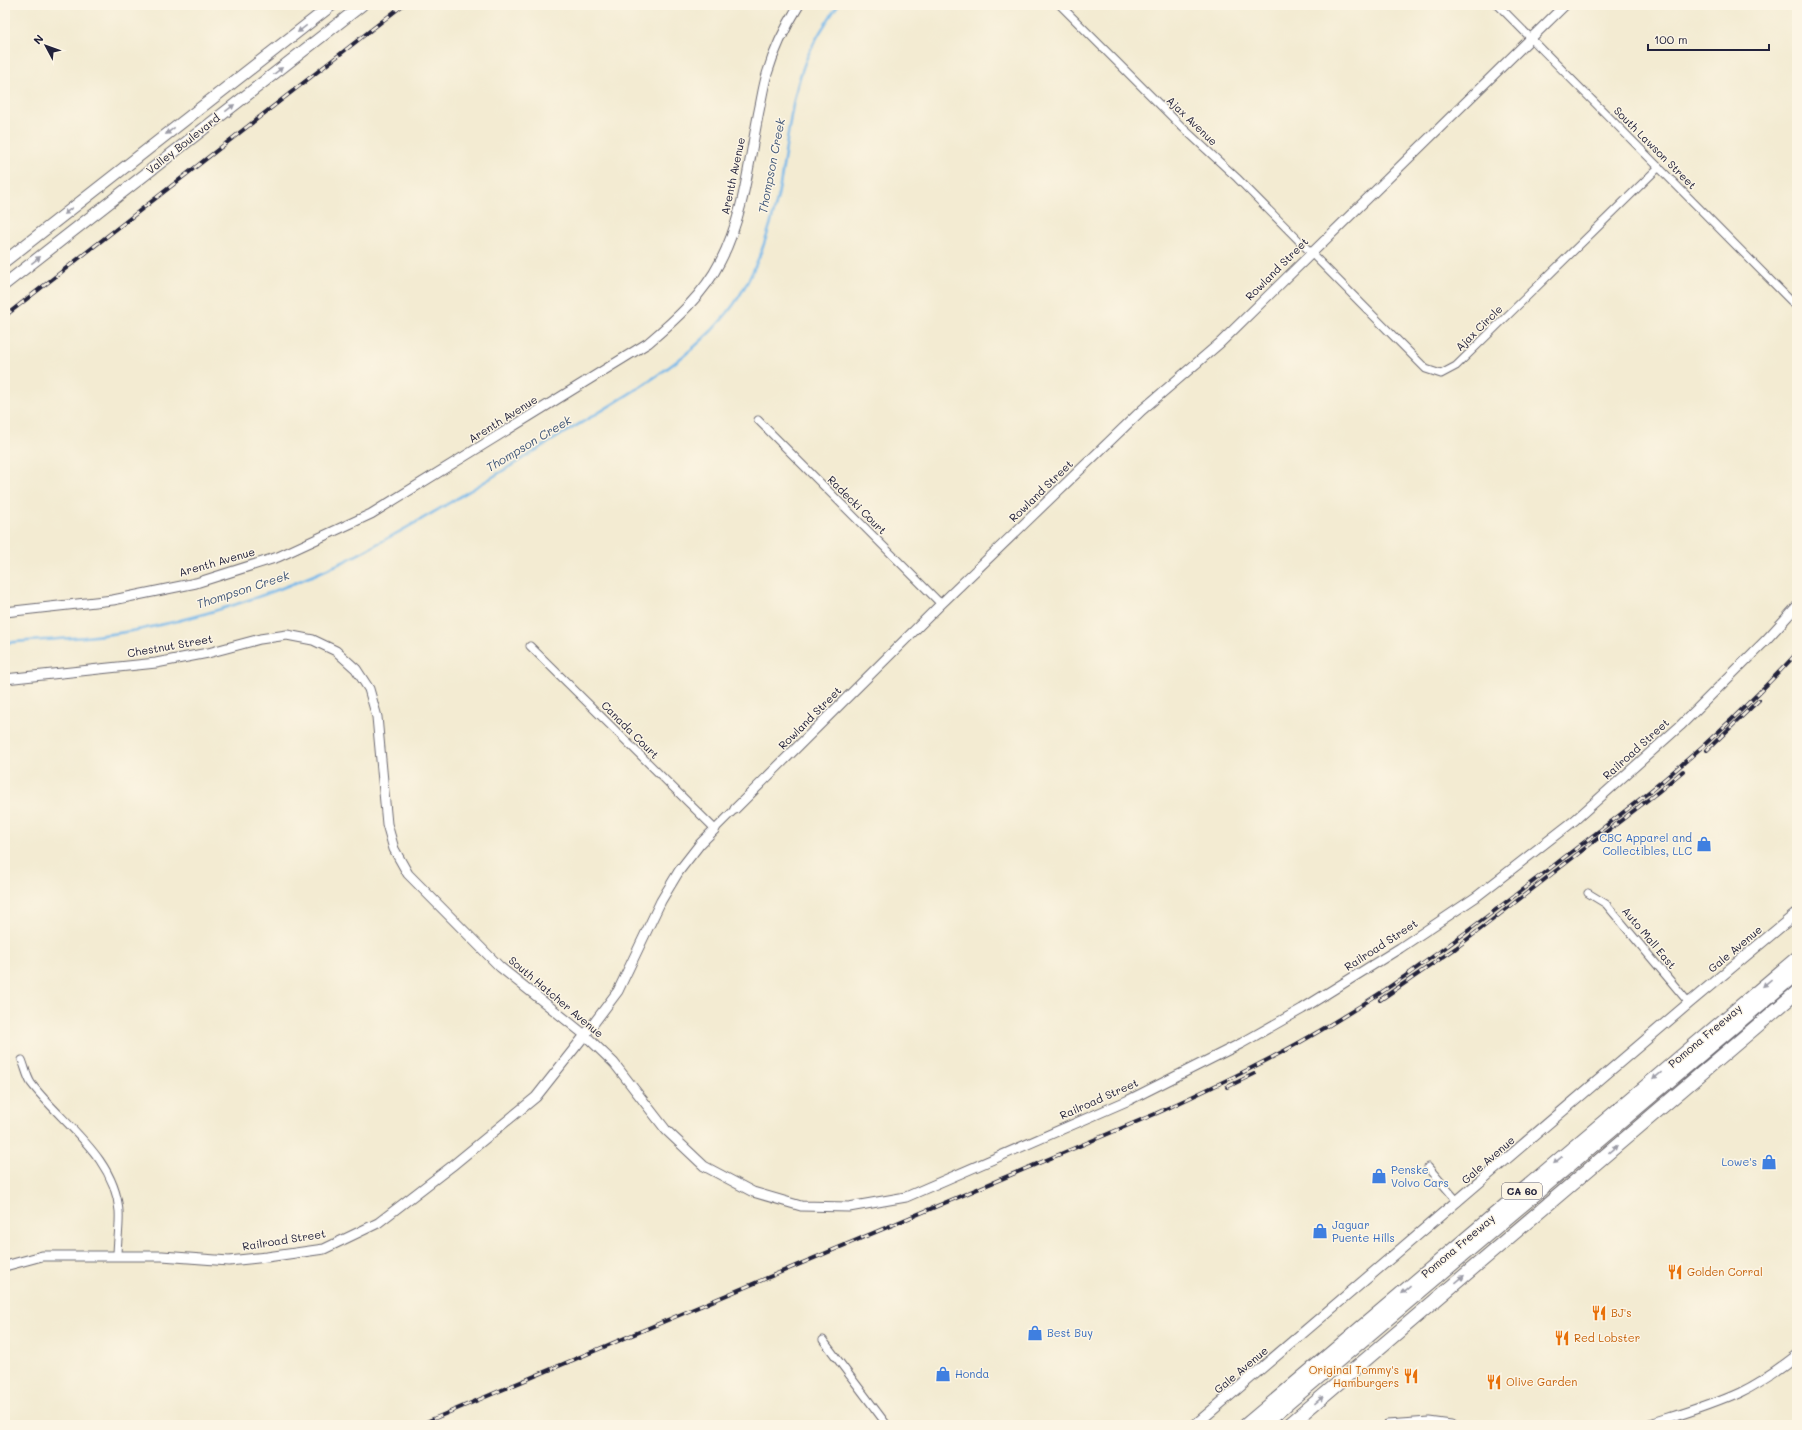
<svg xmlns="http://www.w3.org/2000/svg" width="1802" height="1430" viewBox="0 0 1802 1430" font-family="Mali,sans-serif">
	<style>
		.lines { fill: none; stroke-linecap: round; stroke-linejoin: round }
		.stream { stroke: #74b7ea; stroke-width: 2.5 }
		.minor-casing { stroke: #6b6870; stroke-width: 9 }
		.tertiary-casing { stroke: #6b6870; stroke-width: 11 }
		.secondary-casing { stroke: #6b6870; stroke-width: 12 }
		.primary-casing { stroke: #6b6870; stroke-width: 13 }
		.motorway-casing { stroke: #6b6870; stroke-width: 15 }
		.minor { stroke: #fff; stroke-width: 7 }
		.tertiary { stroke: #fff; stroke-width: 9 }
		.secondary { stroke: #fff; stroke-width: 10 }
		.primary { stroke: #fff; stroke-width: 11 }
		.motorway { stroke: #fff; stroke-width: 13 }
		.rail-casing { stroke: #22223b; stroke-width: 4 }
		.rail { stroke: #fcf5e5; stroke-width: 2.5; stroke-dasharray: 8; stroke-linecap: butt }
		.oneway { fill: #9c9ca7 }
		.labels { text-anchor: middle; stroke-width: 3; stroke-linejoin: round; paint-order: stroke }
		.shield { fill: #fcf5e5; stroke: #63616e; stroke-width: 1 }
		.shield-label { font-size: 10px; font-weight: bold; fill: #22223b }
		.street-label { font-size: 11px; fill: #22223b; stroke: #fcf5e5 }
		.shop-label { font-size: 11px; fill: #366cbe; stroke: #fcf5e5; text-anchor: start }
		.food-label { font-size: 11px; fill: #c56008; stroke: #fcf5e5; text-anchor: start }
		.water-label { font-size: 12px; font-style: italic; fill: #3f5678; stroke: #fcf5e5 }
	</style>
	<rect width="100%" height="100%" fill="#fcf5e5"/>
	<filter id="ink" filterUnits="userSpaceOnUse"><feTurbulence type="fractalNoise" baseFrequency=".025" numOctaves="2"/><feDisplacementMap in="SourceGraphic" scale="8" xChannelSelector="R" yChannelSelector="G"/><feConvolveMatrix kernelMatrix="1 2 1 2 8 2 1 2 1" color-interpolation-filters="sRGB"/></filter>
	<filter id="wash" filterUnits="userSpaceOnUse"><feTurbulence type="fractalNoise" baseFrequency=".012" numOctaves="4" result="noise"/><feDisplacementMap in="SourceGraphic" scale="16" xChannelSelector="R" yChannelSelector="G"/><feGaussianBlur stdDeviation="0.9" result="paint"/><feColorMatrix in="noise" values="0 0 0 0 0 0 0 0 0 0 0 0 0 0 0 0 0 1.4 0 .05"/><feComposite in="paint" operator="in"/></filter>
	<g filter="url(#wash)">
		<rect width="100%" height="100%" fill="#f3ebd2"/>
		<g class="lines">
			<!-- stream -->
			<path class="stream" d="M 5,643 C 50,639 97,638 142,629 C 211,615 279,592 343,562 C 358,555 373,546 388,538 C 449,505 507,468 566,432 C 624,397 703,355 740,295 C 758,266 769,233 777,200 C 787,155 788,108 804,65 C 812,43 825,24 838,5"/>
		</g>
	</g>
	<g filter="url(#ink)">
		<g class="lines">
			<defs>
				<path id="minor" d="M 1060,5 L 1181,126 L 1237,178 L 1426,369 L 1441,374 L 1456,366 L 1659,167
					M 1498,5 L 1797,307
					M 758,420 L 941,604
					M 530,646 L 715,829 L 735,809
					M 1588,893 L 1606,904 L 1689,1003
					M 22,1060 C 25,1067 27,1077 31,1083 C 61,1123 115,1156 119,1211 C 120,1226 117,1242 117,1256
					M 1428,1167 L 1458,1202
					M 823,1340 L 887,1425"/>
				<path id="tertiary" d="M 5,612 L 113,600 L 196,583 L 278,557 L 371,514 L 648,343 C 675,320 704,294 720,262 C 745,214 749,158 760,106 C 762,96 764,84 767,74 C 774,50 786,26 799,5
					M 5,679 L 156,663 L 208,653 L 260,639 L 287,635 L 313,640 L 336,651 L 356,669 L 369,689 L 377,717 L 387,824 L 394,849 L 408,874 L 500,967 L 585,1035 L 614,1063 L 666,1130 L 704,1166 L 753,1192 L 801,1206 L 849,1207 L 906,1197 L 1129,1100 L 1242,1043 L 1302,1009 L 1400,948 L 1476,897 L 1575,820 L 1680,726 L 1766,640 L 1797,606
					M 735,809 L 941,604 L 1142,410 L 1220,343 L 1565,5
					M 5,1266 L 42,1256 L 162,1256 L 229,1261 L 267,1257 L 324,1249 L 378,1223 L 452,1166 L 536,1097 L 585,1035 L 618,991 L 661,901 L 679,871 L 700,844 L 715,829
					M 1387,1425 L 1429,1422 L 1451,1425
					M 1647,1425 C 1678,1415 1710,1406 1740,1392 C 1761,1382 1779,1369 1797,1355"/>
				<path id="secondary" d="M 1195,1425 L 1689,1003 L 1797,913"/>
				<path id="primary" d="M 5,261 L 332,5
					M 5,284 L 362,5"/>
				<path id="motorway" d="M 1246,1425 L 1797,958
					M 1262,1425 L 1797,973
					M 1289,1425 L 1797,992"/>
			</defs>
			<!-- minor casing -->
			<use href="#minor" class="minor-casing"/>
			<!-- tertiary casing -->
			<use href="#tertiary" class="tertiary-casing"/>
			<!-- secondary casing -->
			<use href="#secondary" class="secondary-casing"/>
			<!-- primary casing -->
			<use href="#primary" class="primary-casing"/>
			<!-- motorway casing -->
			<use href="#motorway" class="motorway-casing"/>
			<!-- minor -->
			<use href="#minor" class="minor"/>
			<!-- tertiary -->
			<use href="#tertiary" class="tertiary"/>
			<!-- secondary -->
			<use href="#secondary" class="secondary"/>
			<!-- primary -->
			<use href="#primary" class="primary"/>
			<!-- motorway -->
			<use href="#motorway" class="motorway"/>
			<defs>
				<path id="rail" d="M 5,316 L 403,5
					M 1707,750 L 1759,700
					M 1380,1000 L 1456,948 L 1658,792 L 1683,771
					M 1227,1087 L 1254,1074
					M 419,1425 L 1155,1114 C 1217,1085 1278,1057 1336,1021 C 1414,974 1485,918 1557,863 C 1596,833 1636,804 1673,772 C 1717,735 1758,695 1797,653"/>
			</defs>
			<!-- rail casing -->
			<use href="#rail" class="rail-casing"/>
			<!-- rail -->
			<use href="#rail" class="rail"/>
		</g>
		<!-- one-way arrows -->
		<defs><path id="oneway-solid" d="M-6-.8H1V-3.2L6.5 0L1 3.2V.8H-6Z"/></defs>
		<g class="oneway">
			<use href="#oneway-solid" transform="translate(302 29) rotate(142)"/>
			<use href="#oneway-solid" transform="translate(278 71) rotate(-38)"/>
			<use href="#oneway-solid" transform="translate(230 108) rotate(-38)"/>
			<use href="#oneway-solid" transform="translate(170 131) rotate(142)"/>
			<use href="#oneway-solid" transform="translate(68 211) rotate(142)"/>
			<use href="#oneway-solid" transform="translate(36 260) rotate(-38)"/>
			<use href="#oneway-solid" transform="translate(1767 983) rotate(140)"/>
			<use href="#oneway-solid" transform="translate(1657 1076) rotate(140)"/>
			<use href="#oneway-solid" transform="translate(1613 1149) rotate(-40)"/>
			<use href="#oneway-solid" transform="translate(1558 1160) rotate(140)"/>
			<use href="#oneway-solid" transform="translate(1460 1279) rotate(-40)"/>
			<use href="#oneway-solid" transform="translate(1406 1290) rotate(140)"/>
			<use href="#oneway-solid" transform="translate(1319 1400) rotate(-40)"/>
		</g>
	</g>
	<!-- icons -->
	<defs>
		<symbol id="shop-bare" viewBox="-9 -9 18 18"><path d="M-5-2.5h2.3a2.7 3.5 0 0 1 5.4 0H5L5.5 6h-11ZM-1.5-2.5h3a1.5 2.3 0 0 0-3 0Z" fill="#3f7fe0" stroke="#fcf5e5" stroke-width="2.5" paint-order="stroke"/></symbol>
		<symbol id="restaurant-bare" viewBox="-9 -9 18 18"><path d="M-5-6h1v4h1v-4h1v4h1v-4h1v5L-1.5 .5V6h-2V.5L-5-1ZM5-6V6H3V1.5H1.5Q1.5-4 5-6Z" fill="#e8710a" stroke="#fcf5e5" stroke-width="2.5" paint-order="stroke"/></symbol>
	</defs>
	<g fill-rule="evenodd">
		<use href="#shop-bare" x="1693" y="833" width="22" height="22"/>
		<use href="#shop-bare" x="1758" y="1151" width="22" height="22"/>
		<use href="#shop-bare" x="1368" y="1165" width="22" height="22"/>
		<use href="#shop-bare" x="1309" y="1220" width="22" height="22"/>
		<use href="#restaurant-bare" x="1664" y="1261" width="22" height="22"/>
		<use href="#restaurant-bare" x="1588" y="1302" width="22" height="22"/>
		<use href="#shop-bare" x="1024" y="1322" width="22" height="22"/>
		<use href="#restaurant-bare" x="1551" y="1327" width="22" height="22"/>
		<use href="#shop-bare" x="932" y="1363" width="22" height="22"/>
		<use href="#restaurant-bare" x="1400" y="1365" width="22" height="22"/>
		<use href="#restaurant-bare" x="1483" y="1371" width="22" height="22"/>
	</g>
	<g class="labels">
		<!-- shield labels -->
		<rect class="shield" x="1502" y="1183" width="40" height="16" rx="3"/>
		<g class="shield-label">
			<text x="1522" y="1195">CA 60</text>
		</g>
		<!-- street labels -->
		<g class="street-label">
			<text transform="translate(1192 121) rotate(44)" y="4">Ajax Avenue</text>
			<text transform="translate(183 144) rotate(-38)" y="4">Valley Boulevard</text>
			<text transform="translate(1655 148) rotate(45)" y="4">South Lawson Street</text>
			<text transform="translate(733 176) rotate(-78)" y="4">Arenth Avenue</text>
			<text transform="translate(1277 269) rotate(-45)" y="4">Rowland Street</text>
			<text transform="translate(1479 328) rotate(-44)" y="4">Ajax Circle</text>
			<text transform="translate(503 419) rotate(-32)" y="4">Arenth Avenue</text>
			<text transform="translate(1041 491) rotate(-44)" y="4">Rowland Street</text>
			<text transform="translate(857 505) rotate(45)" y="4">Radecki Court</text>
			<text transform="translate(217 562) rotate(-16)" y="4">Arenth Avenue</text>
			<text transform="translate(170 646) rotate(-10)" y="4">Chestnut Street</text>
			<text transform="translate(810 718) rotate(-45)" y="4">Rowland Street</text>
			<text transform="translate(630 730) rotate(45)" y="4">Canada Court</text>
			<text transform="translate(1636 749) rotate(-42)" y="4">Railroad Street</text>
			<text transform="translate(1649 938) rotate(50)" y="4">Auto Mall East</text>
			<text transform="translate(1381 945) rotate(-33)" y="4">Railroad Street</text>
			<text transform="translate(1735 949) rotate(-40)" y="4">Gale Avenue</text>
			<text transform="translate(556 997) rotate(40)" y="4">South Hatcher Avenue</text>
			<text transform="translate(1705 1036) rotate(-40)" y="4">Pomona Freeway</text>
			<text transform="translate(1099 1099) rotate(-24)" y="4">Railroad Street</text>
			<text transform="translate(1488 1160) rotate(-41)" y="4">Gale Avenue</text>
			<text transform="translate(284 1240) rotate(-9)" y="4">Railroad Street</text>
			<text transform="translate(1458 1246) rotate(-40)" y="4">Pomona Freeway</text>
			<text transform="translate(1241 1370) rotate(-40)" y="4">Gale Avenue</text>
		</g>
		<!-- shop labels -->
		<g class="shop-label">
			<text x="1692" y="842" text-anchor="end">CBC Apparel and<tspan x="1692" dy="13">Collectibles, LLC</tspan></text>
			<text x="1757" y="1166" text-anchor="end">Lowe's</text>
			<text x="1391" y="1174">Penske<tspan x="1391" dy="13">Volvo Cars</tspan></text>
			<text x="1332" y="1229">Jaguar<tspan x="1332" dy="13">Puente Hills</tspan></text>
			<text x="1047" y="1337">Best Buy</text>
			<text x="955" y="1378">Honda</text>
		</g>
		<!-- food labels -->
		<g class="food-label">
			<text x="1687" y="1276">Golden Corral</text>
			<text x="1611" y="1317">BJ's</text>
			<text x="1574" y="1342">Red Lobster</text>
			<text x="1399" y="1374" text-anchor="end">Original Tommy's<tspan x="1399" dy="13">Hamburgers</tspan></text>
			<text x="1506" y="1386">Olive Garden</text>
		</g>
		<!-- water labels -->
		<g class="water-label">
			<text transform="translate(772 166) rotate(-79)" y="4">Thompson Creek</text>
			<text transform="translate(529 444) rotate(-31)" y="4">Thompson Creek</text>
			<text transform="translate(243 590) rotate(-18)" y="4">Thompson Creek</text>
		</g>
	</g>
	<!-- margin -->
	<rect width="1802" height="1430" fill="none" stroke="#fcf5e5" stroke-width="20"/>
	<!-- north arrow -->
	<g transform="translate(46 46) rotate(311)" stroke="#fcf5e5" stroke-width="3" paint-order="stroke">
	<path d="M0-3L7 15L0 10L-7 15Z" fill="#22223b"/>
	<text y="-6" font-size="11" font-weight="bold" text-anchor="middle" fill="#22223b">N</text>
	</g>
	<!-- scale -->
	<path d="M1648 44v6h121v-6" fill="none" stroke="#22223b" stroke-width="2"/>
	<text x="1654" y="44" font-size="12" fill="#22223b" stroke="#fcf5e5" stroke-width="3" paint-order="stroke">100 m</text>
</svg>
